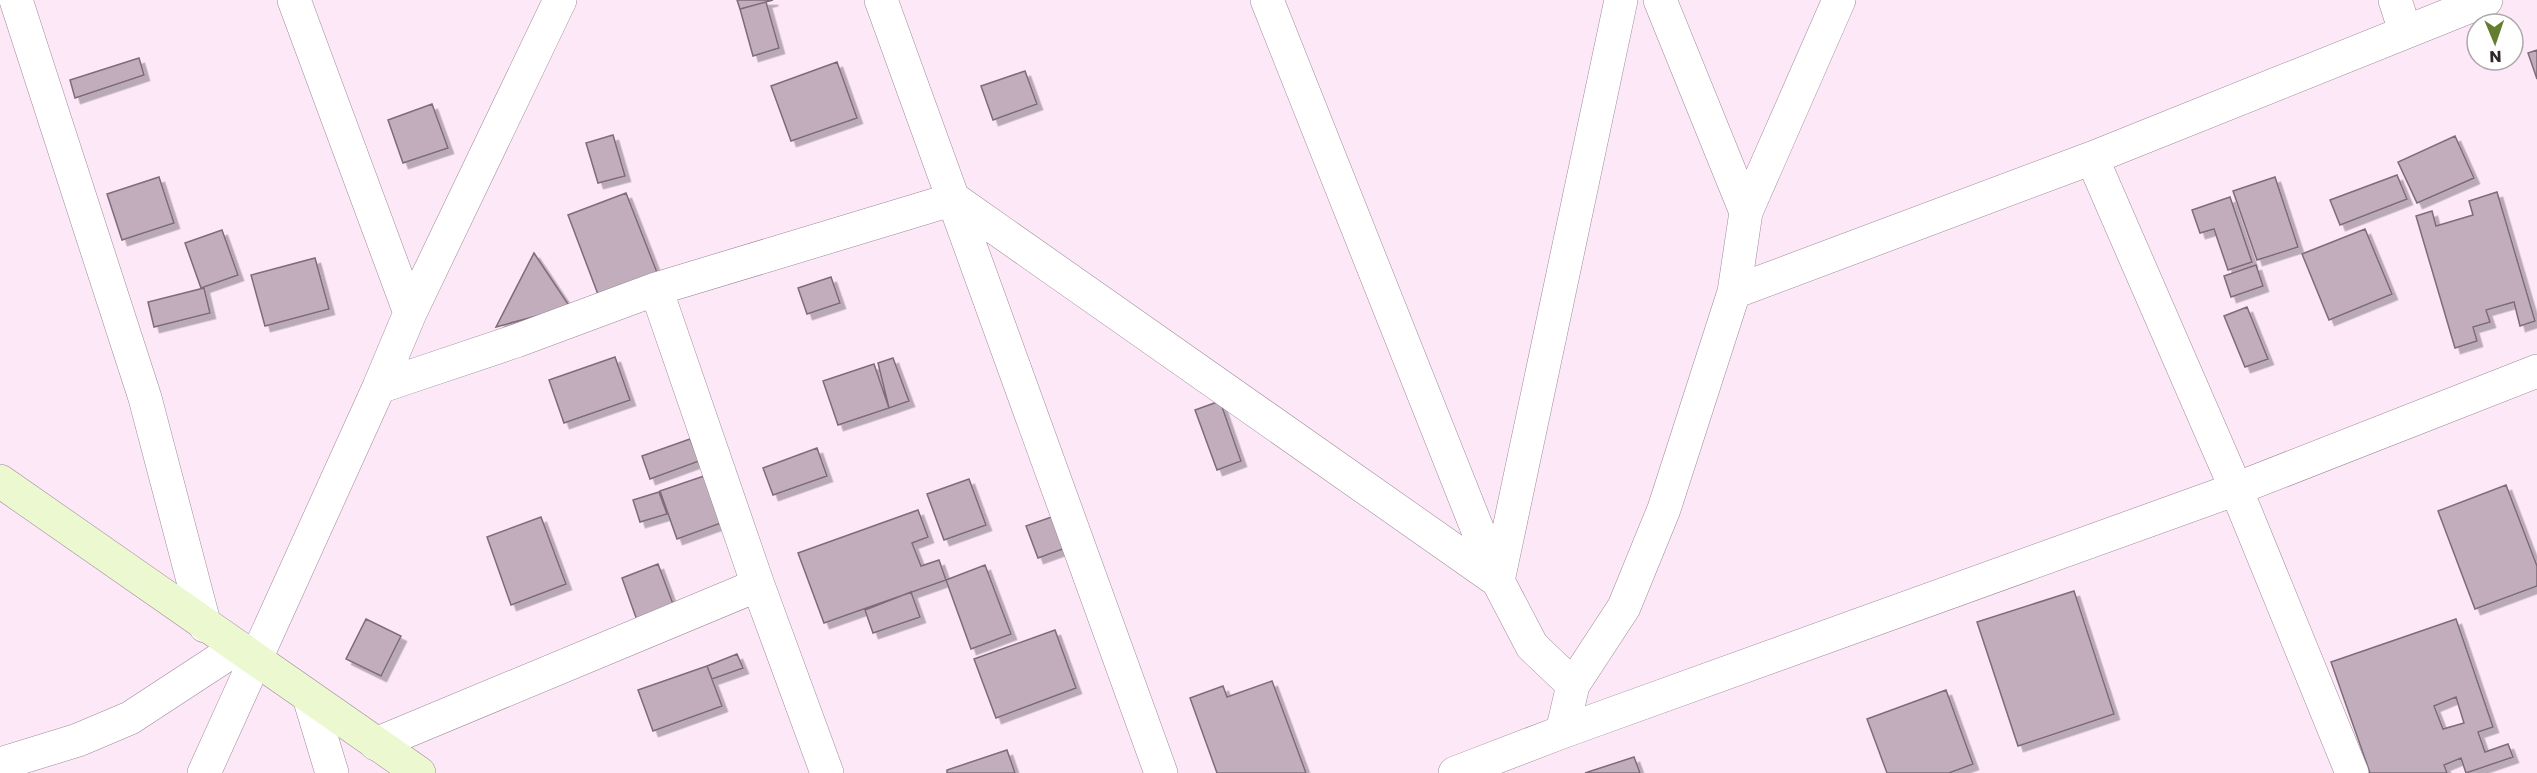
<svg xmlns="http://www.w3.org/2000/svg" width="2537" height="773" viewBox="0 0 2537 773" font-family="Poppins,sans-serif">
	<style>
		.building { fill: #c1adbc; stroke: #7e6c7a; stroke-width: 1.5; fill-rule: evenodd; filter: url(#shadow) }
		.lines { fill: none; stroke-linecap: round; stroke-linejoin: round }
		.minor-casing { stroke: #9d8a99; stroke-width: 34 }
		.secondary-casing { stroke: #9d8a99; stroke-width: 34 }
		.minor { stroke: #fff; stroke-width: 33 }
		.secondary { stroke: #ebf8d0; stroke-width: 33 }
	</style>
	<defs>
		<filter id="shadow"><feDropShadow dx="5.5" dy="5.5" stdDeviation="0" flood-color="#0004"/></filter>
	</defs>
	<rect width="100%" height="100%" fill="#fde8f8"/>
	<!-- building -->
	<path class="building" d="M 737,0 L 773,0 L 740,9 Z
		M 766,2 L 779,48 L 753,56 L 740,9 Z
		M 2537,50 L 2537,79 L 2528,53 Z
		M 139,58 L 144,75 L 75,98 L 70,80 Z
		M 837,62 L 857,118 L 791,141 L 771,86 Z
		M 1025,71 L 1037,104 L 993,120 L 981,86 Z
		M 432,104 L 448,148 L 403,163 L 388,120 Z
		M 613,135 L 625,176 L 598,183 L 586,143 Z
		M 2455,136 L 2474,178 L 2417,203 L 2398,162 Z
		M 2397,175 L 2407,199 L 2340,225 L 2330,200 Z
		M 159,177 L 174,223 L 122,240 L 107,194 Z
		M 2275,177 L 2298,247 L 2257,260 L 2233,191 Z
		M 2497,192 L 2535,321 L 2520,326 L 2514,302 L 2486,310 L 2490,322 L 2473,327 L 2477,341 L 2455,348 L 2416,216 L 2432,211 L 2436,226 L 2473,215 L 2469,201 Z
		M 626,193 L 658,275 L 599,297 L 568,215 Z
		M 2230,197 L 2252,262 L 2228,270 L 2214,229 L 2200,233 L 2192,210 Z
		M 2365,229 L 2392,294 L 2329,320 L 2302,254 Z
		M 222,230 L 238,275 L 201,288 L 185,243 Z
		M 534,253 L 570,307 L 496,327 Z
		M 315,258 L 329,309 L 265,326 L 251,275 Z
		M 2256,265 L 2263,286 L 2231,297 L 2224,276 Z
		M 831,277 L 840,303 L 807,314 L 798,288 Z
		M 204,288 L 210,313 L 154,327 L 148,302 Z
		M 2247,307 L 2268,359 L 2245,367 L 2224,316 Z
		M 615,357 L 630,400 L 564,423 L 549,380 Z
		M 893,358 L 909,401 L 889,408 L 878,363 Z
		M 874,364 L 889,408 L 838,425 L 823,381 Z
		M 1220,401 L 1241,461 L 1217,470 L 1195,410 Z
		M 690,439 L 699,461 L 650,479 L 642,456 Z
		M 817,448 L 827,476 L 773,495 L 763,468 Z
		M 704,476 L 721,523 L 677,539 L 660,491 Z
		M 969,479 L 986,525 L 944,540 L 927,494 Z
		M 2506,485 L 2537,566 L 2537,586 L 2475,609 L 2438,511 Z
		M 659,492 L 667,514 L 640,522 L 633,500 Z
		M 918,510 L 928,537 L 912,543 L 921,566 L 939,560 L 946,580 L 824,623 L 798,553 Z
		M 1060,514 L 1071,546 L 1038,558 L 1026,526 Z
		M 541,517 L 566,584 L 511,605 L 487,537 Z
		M 658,564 L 676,612 L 639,626 L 622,578 Z
		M 985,565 L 1011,634 L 971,649 L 946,580 Z
		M 2074,591 L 2114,714 L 2018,746 L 1977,622 Z
		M 911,592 L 920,617 L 873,633 L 865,610 Z
		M 366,619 L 401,636 L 381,676 L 346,659 Z
		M 2456,619 L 2493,727 L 2478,732 L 2485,752 L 2508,744 L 2513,757 L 2466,773 L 2461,758 L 2444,765 L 2447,773 L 2370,773 L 2331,662 ZM 2456,697 L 2464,723 L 2443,729 L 2434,706 Z
		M 1055,630 L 1076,688 L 996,718 L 974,659 Z
		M 737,654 L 743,668 L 712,679 L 707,666 Z
		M 707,666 L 722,706 L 653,731 L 638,690 Z
		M 1272,681 L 1306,773 L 1217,773 L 1190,698 L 1223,686 L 1227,697 Z
		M 1946,690 L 1973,764 L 1949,773 L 1887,773 L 1867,719 Z
		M 1007,750 L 1015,773 L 947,773 L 947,770 Z
		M 1634,757 L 1640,773 L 1585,773 Z"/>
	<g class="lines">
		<defs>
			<path id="minor" d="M 16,0 L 145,398 L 205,626
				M 294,0 L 410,313
				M 881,0 L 1161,773
				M 1267,0 L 1498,581 L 1532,646 L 1573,685 L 1562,732
				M 1660,0 L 1746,212
				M 2395,0 L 2405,31
				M 2092,158 L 2236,489 L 2352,773
				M 656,289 L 758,585 L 827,773
				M 1734,292 L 2092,158 L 2486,0
				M 379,387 L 516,341 L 656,289 L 954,199 L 1498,581 L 1621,0
				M 1573,685 L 1624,607 L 1664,509 L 1734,292 L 1746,212 L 1839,0
				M 309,697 L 332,773
				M 376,744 L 758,585
				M 0,764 L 78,740 L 130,718 L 237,648
				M 204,773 L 379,387 L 410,313 L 560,0
				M 1455,773 L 1562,732 L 2236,489 L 2537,371"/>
			<path id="secondary" d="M 0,481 L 419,773"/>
		</defs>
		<!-- minor casing -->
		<use href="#minor" class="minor-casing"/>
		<!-- secondary casing -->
		<use href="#secondary" class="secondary-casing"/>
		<!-- minor -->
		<use href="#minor" class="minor"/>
		<!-- secondary -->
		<use href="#secondary" class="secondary"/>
	</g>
	<!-- north arrow -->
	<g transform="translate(2495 42) rotate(178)"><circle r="28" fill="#ffffff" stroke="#aba8ab" stroke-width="1.5"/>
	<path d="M0-4.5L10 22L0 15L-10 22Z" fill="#647d31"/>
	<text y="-9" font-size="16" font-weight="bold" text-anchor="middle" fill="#2e262c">N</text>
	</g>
</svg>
